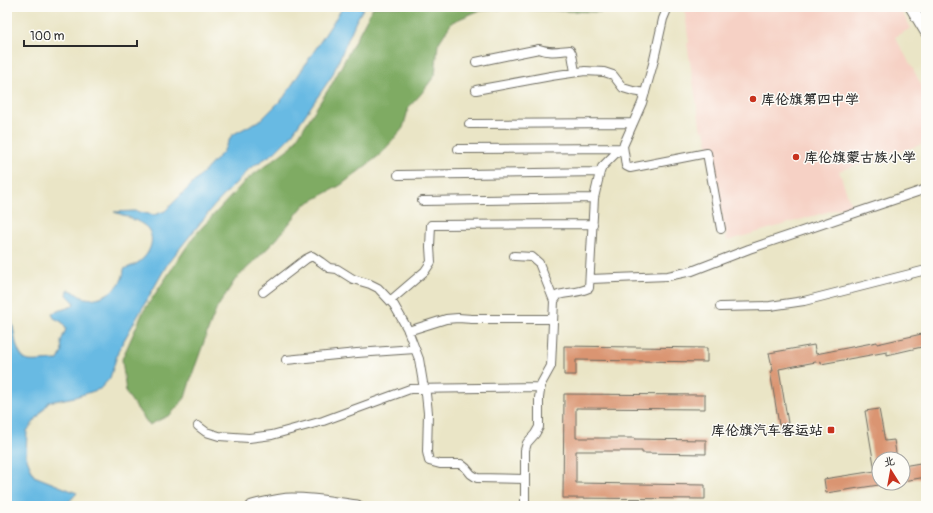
<svg xmlns="http://www.w3.org/2000/svg" width="933" height="513" viewBox="0 0 933 513" font-family="Pangolin,'LXGW WenKai TC',sans-serif">
	<style>
		.built { fill: #f6d1c5 }
		.forest { fill: #7fab63; stroke: #556b47 }
		.water { fill: #68bae3; stroke: #4a7287 }
		.building { fill: #da9572 }
		.lines { fill: none; stroke-linecap: round; stroke-linejoin: round }
		.street-casing { stroke: #6e6c61; stroke-width: 10 }
		.secondary-casing { stroke: #6e6c61; stroke-width: 13 }
		.street { stroke: #fff; stroke-width: 8 }
		.secondary { stroke: #fff; stroke-width: 11 }
		.poi-dot { fill: #c8321e; stroke: #fdfcf7; stroke-width: 1.5 }
		.labels { text-anchor: middle; stroke-width: 3; stroke-linejoin: round; paint-order: stroke }
		.poi-label { font-size: 14px; font-weight: bold; fill: #2b2b2b; stroke: #fdfcf7; text-anchor: start }
	</style>
	<rect width="100%" height="100%" fill="#fdfcf7"/>
	<filter id="ink" filterUnits="userSpaceOnUse"><feTurbulence type="fractalNoise" baseFrequency=".025" numOctaves="2"/><feDisplacementMap in="SourceGraphic" scale="8" xChannelSelector="R" yChannelSelector="G"/><feConvolveMatrix kernelMatrix="1 2 1 2 8 2 1 2 1" color-interpolation-filters="sRGB"/></filter>
	<filter id="wash" filterUnits="userSpaceOnUse"><feTurbulence type="fractalNoise" baseFrequency=".012" numOctaves="4" result="noise"/><feDisplacementMap in="SourceGraphic" scale="16" xChannelSelector="R" yChannelSelector="G"/><feGaussianBlur stdDeviation="0.9" result="paint"/><feColorMatrix in="noise" values="0 0 0 0 0 0 0 0 0 0 0 0 0 0 0 0 0 1.4 0 .05"/><feComposite in="paint" operator="in"/></filter>
	<g filter="url(#wash)">
		<rect width="100%" height="100%" fill="#eae5c6"/>
		<!-- built -->
		<path class="built" d="M 684,7 L 899,7 L 911,28 L 895,37 L 913,69 L 926,94 L 926,143 L 839,171 L 851,205 L 727,241 L 705,130 L 701,131 L 687,43 L 689,43 Z"/>
		<!-- forest -->
		<path class="forest" d="M 373,7 L 614,7 L 600,12 L 504,9 L 478,11 L 452,22 L 438,44 L 435,75 L 421,94 L 409,107 L 403,128 L 381,154 L 341,185 L 304,205 L 276,240 L 235,280 L 217,308 L 210,325 L 191,378 L 185,398 L 170,415 L 149,425 L 126,393 L 122,359 L 143,312 L 194,236 L 246,180 L 292,146 L 333,82 Z"/>
		<!-- water -->
		<path class="water" d="M 343,7 L 364,7 L 356,21 L 332,76 L 290,137 L 274,153 L 250,168 L 214,206 L 168,263 L 119,349 L 110,378 L 100,389 L 75,397 L 49,402 L 27,431 L 26,456 L 34,476 L 77,493 L 65,506 L 7,506 L 7,313 C 9,316 11,319 12,322 C 15,332 15,358 29,361 C 34,362 51,360 58,360 L 62,352 L 61,341 L 66,329 L 62,322 L 54,318 L 52,313 L 73,306 L 74,302 L 67,295 L 68,290 C 76,291 76,295 82,297 C 95,302 111,294 119,284 C 122,280 124,274 124,269 C 129,267 135,265 139,262 C 149,255 156,240 148,229 C 143,222 123,215 114,212 L 135,211 L 154,215 L 165,211 L 200,176 L 223,152 L 232,135 L 262,119 L 284,97 Z"/>
		<g id="blocks">
			<!-- building -->
			<path class="building" d="M 926,333 L 926,346 L 887,355 L 887,352 L 821,364 L 821,361 L 779,369 L 788,423 L 779,425 L 770,371 L 773,371 L 769,353 L 814,345 L 816,354 L 877,342 L 877,344 Z
				M 564,346 L 707,348 L 707,362 L 576,360 L 576,375 L 564,375 Z
				M 564,394 L 705,395 L 705,409 L 576,408 L 576,438 L 634,438 L 634,439 L 706,440 L 706,454 L 642,453 L 642,451 L 576,451 L 576,483 L 705,485 L 705,499 L 563,498 Z
				M 879,409 L 885,441 L 894,440 L 897,459 L 879,459 L 879,485 L 826,493 L 824,479 L 875,471 L 865,411 Z
				M 926,462 L 926,477 L 903,481 L 903,466 Z"/>
		</g>
	</g>
	<g filter="url(#ink)">
		<use href="#blocks" fill-opacity="0" stroke="#6e6c61" stroke-width="1"/>
		<g class="lines">
			<defs>
				<path id="street" d="M 476,62 L 539,49 C 549,53 559,51 570,50 L 572,54 L 575,72
					M 476,90 L 551,76 L 585,71 L 604,72 L 613,75 L 623,88 L 633,91 L 645,93
					M 469,124 L 633,123
					M 623,146 L 626,166 L 630,168 L 707,153 L 721,229
					M 458,149 L 621,148
					M 398,175 L 600,172
					M 422,201 L 594,198
					M 514,256 L 532,257 L 539,263 L 554,301
					M 590,279 L 668,276 L 692,271 L 749,249 L 926,189
					M 263,292 L 306,259 L 312,256 L 321,262 L 329,268 L 337,269 L 353,279 L 370,284 L 378,288 L 394,305 L 407,328 L 419,359 L 423,383 L 426,394 L 428,413 L 427,452 L 429,461 L 440,464 L 461,464 L 466,468 L 471,474 L 477,478 L 525,479
					M 390,301 L 425,271 L 431,262 L 430,247 L 431,225 L 593,224
					M 720,307 L 770,306 L 804,301 L 926,270
					M 408,331 L 446,319 L 458,318 L 472,319 L 553,319
					M 286,360 L 357,353 L 415,349
					M 198,426 L 206,432 L 219,436 L 249,438 L 272,435 L 323,421 L 410,389 L 541,387
					M 525,506 L 525,450 L 527,443 L 535,434 L 539,427 L 539,398 L 541,384 L 551,366 L 554,301 L 558,295 C 569,292 579,293 589,288 L 594,198 L 600,172 L 602,167 L 623,146 L 642,103 L 653,64 L 663,19 L 668,7"/>
				<path id="secondary" d="M 911,7 L 926,32
					M 252,506 C 265,503 279,499 292,499 C 314,499 336,503 357,506"/>
			</defs>
			<!-- street casing -->
			<use href="#street" class="street-casing"/>
			<!-- secondary casing -->
			<use href="#secondary" class="secondary-casing"/>
			<!-- street -->
			<use href="#street" class="street"/>
			<!-- secondary -->
			<use href="#secondary" class="secondary"/>
		</g>
	</g>
	<!-- markers -->
	<g class="poi-dot">
		<circle cx="753" cy="99" r="4"/>
		<circle cx="796" cy="157" r="4"/>
		<rect x="827" y="426" width="8" height="8" rx="2"/>
	</g>
	<g class="labels">
		<!-- poi labels -->
		<g class="poi-label">
			<text x="761" y="104">库伦旗第四中学</text>
			<text x="804" y="162">库伦旗蒙古族小学</text>
			<text x="823" y="435" text-anchor="end">库伦旗汽车客运站</text>
		</g>
	</g>
	<!-- margin -->
	<rect width="933" height="513" fill="none" stroke="#fdfcf7" stroke-width="24"/>
	<!-- north arrow -->
	<g transform="translate(891 471) rotate(349)"><circle r="19" fill="#fdfcf7" stroke="#a9a8a5"/>
	<path d="M0-3L7 15L0 10L-7 15Z" fill="#c8321e"/>
	<text y="-6" font-size="11" font-weight="bold" text-anchor="middle" fill="#2b2b2b">北</text>
	</g>
	<!-- scale -->
	<path d="M24 40v6h113v-6" fill="none" stroke="#2b2b2b" stroke-width="2"/>
	<text x="30" y="40" font-size="12" fill="#2b2b2b" stroke="#fdfcf7" stroke-width="3" paint-order="stroke">100 m</text>
</svg>
